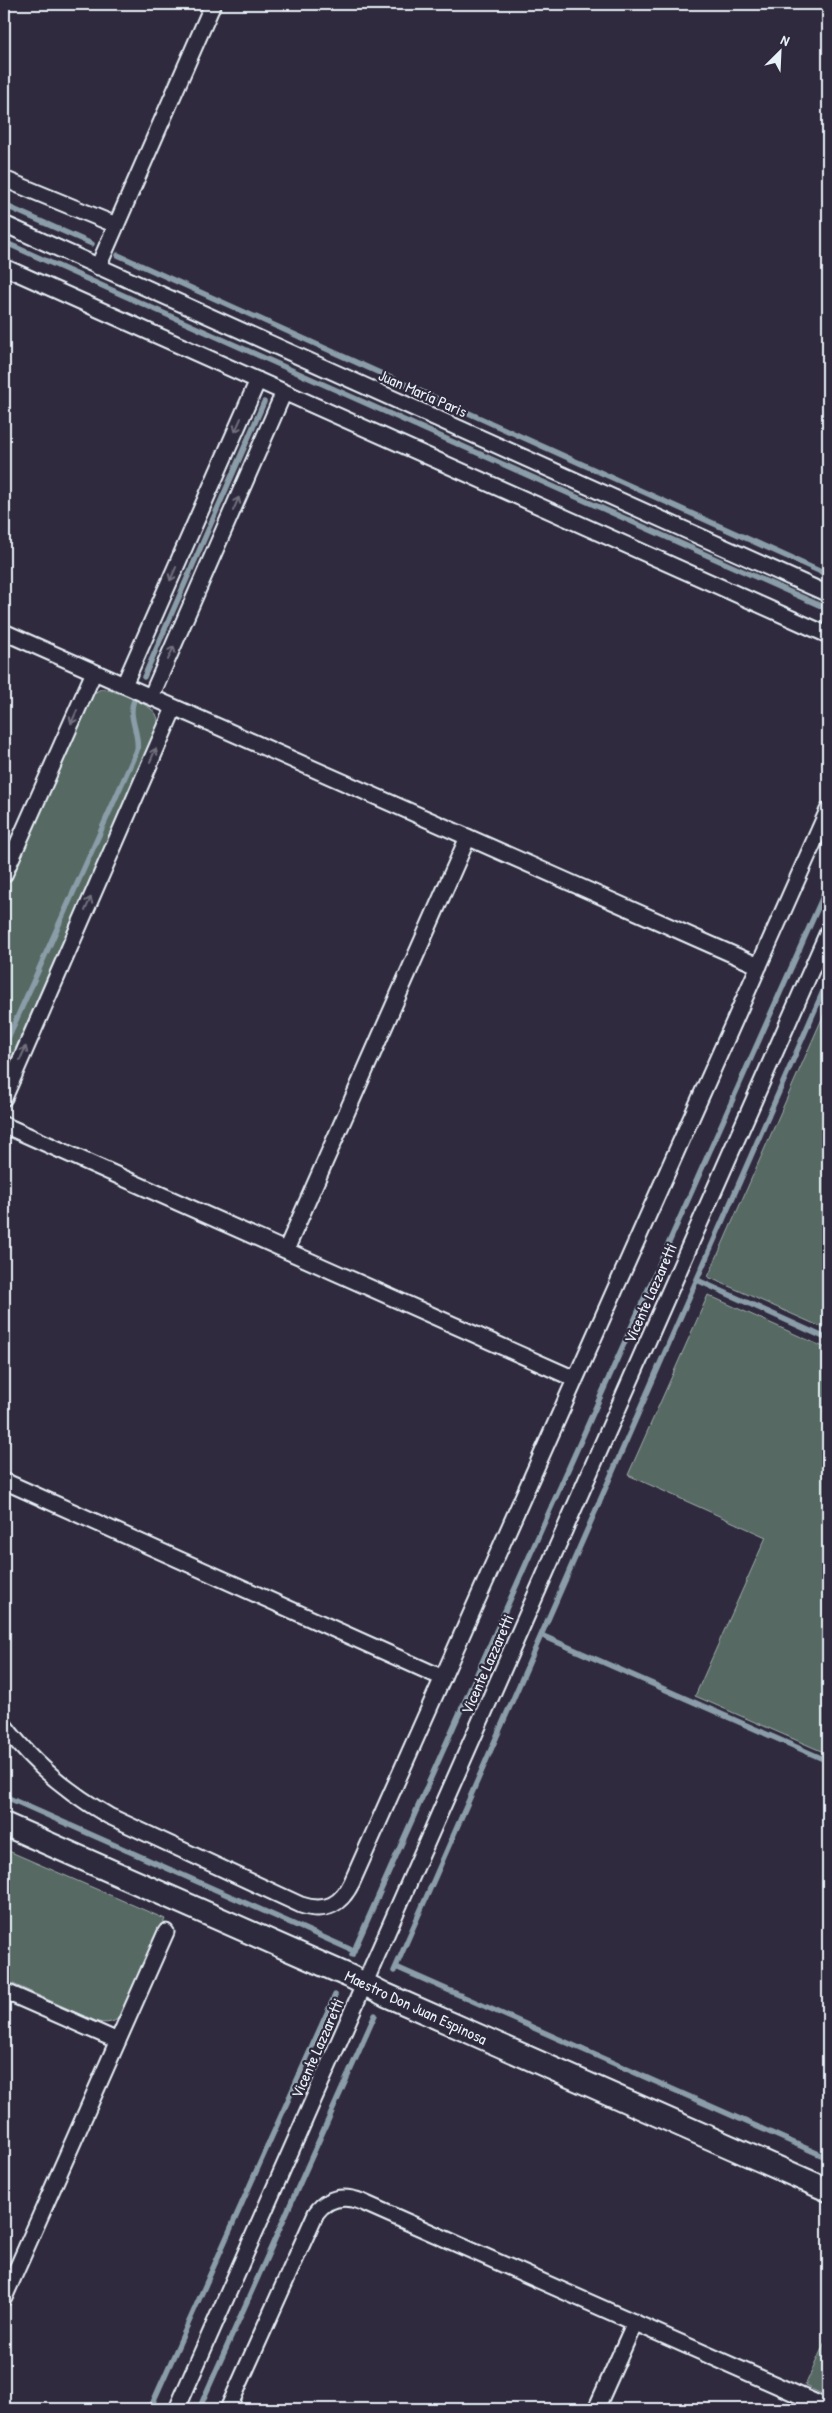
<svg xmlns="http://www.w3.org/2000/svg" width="832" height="2413" viewBox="0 0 832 2413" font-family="'Patrick Hand',sans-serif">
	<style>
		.green { fill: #576962; stroke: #a0adad }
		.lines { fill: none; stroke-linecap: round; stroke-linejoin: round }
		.stream { stroke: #8a9da8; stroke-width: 5.5 }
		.minor-casing { stroke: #e8f1f8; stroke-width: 19 }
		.secondary-casing { stroke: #e8f1f8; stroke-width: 26 }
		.minor { stroke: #2f2a3d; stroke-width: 15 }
		.secondary { stroke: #2f2a3d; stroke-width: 22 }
		.oneway { stroke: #70707e }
		.labels { text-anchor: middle; stroke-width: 4.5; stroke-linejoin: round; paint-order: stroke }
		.street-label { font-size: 16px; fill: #e8f1f8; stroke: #2f2a3d }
	</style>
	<rect width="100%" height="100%" fill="#2f2a3d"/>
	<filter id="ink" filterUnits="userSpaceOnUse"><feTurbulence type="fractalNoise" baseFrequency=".02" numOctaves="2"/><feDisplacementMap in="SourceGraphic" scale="10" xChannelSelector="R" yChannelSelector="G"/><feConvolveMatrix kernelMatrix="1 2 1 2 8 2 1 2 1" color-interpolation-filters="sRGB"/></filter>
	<g filter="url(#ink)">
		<!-- green -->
		<path class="green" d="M 101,689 C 112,689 150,704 156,714 C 158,717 158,722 158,726 L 4,1074 L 4,889 L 85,705 L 90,695 Z
			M 828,1005 L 828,1330 L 708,1277 Z
			M 708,1295 L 828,1349 L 828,1754 L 695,1696 L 766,1537 L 628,1475 Z
			M 4,1849 L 165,1919 L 126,2009 C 120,2020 111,2025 98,2022 L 4,1980 Z
			M 828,2335 L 828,2397 L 805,2386 Z"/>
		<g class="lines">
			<!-- stream -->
			<path class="stream" d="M 4,205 L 92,244
				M 4,242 L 828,609
				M 118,255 L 828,575
				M 144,677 L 264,402
				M 4,1047 L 137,750 C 140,733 127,717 134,700
				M 697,1280 L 828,1339
				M 541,1635 L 828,1761
				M 4,1796 L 354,1951
				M 352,1955 L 828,885
				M 396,1967 L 828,2158
				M 394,1971 L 828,980
				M 150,2409 L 335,1995
				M 199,2409 L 375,2015"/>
			<defs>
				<path id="minor" d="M 4,179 L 116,225
					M 4,224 L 828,594
					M 4,267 L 828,635
					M 98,267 L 213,4
					M 4,632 L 759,966
					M 124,685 L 258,380
					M 151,697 L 284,392
					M 4,875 L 94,672
					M 4,1098 L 174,708
					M 4,1125 L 575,1379
					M 286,1250 L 468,837
					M 4,1481 L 443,1678
					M 4,1725 C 33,1764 67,1792 109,1816 L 301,1905 C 326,1913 341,1905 352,1882 L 828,810
					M 4,1991 L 118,2041
					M 4,2298 L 166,1932
					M 177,2409 L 828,932
					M 228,2409 L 316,2213 C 328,2197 344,2195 362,2202 L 828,2408
					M 596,2409 L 635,2322"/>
				<path id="secondary" d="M 4,1824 L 349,1976 L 386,1995 L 828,2190"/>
			</defs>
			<!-- minor casing -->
			<use href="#minor" class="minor-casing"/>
			<!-- secondary casing -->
			<use href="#secondary" class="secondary-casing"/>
			<!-- minor -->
			<use href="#minor" class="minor"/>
			<!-- secondary -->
			<use href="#secondary" class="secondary"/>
		</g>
		<!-- one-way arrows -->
		<defs><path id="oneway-shaft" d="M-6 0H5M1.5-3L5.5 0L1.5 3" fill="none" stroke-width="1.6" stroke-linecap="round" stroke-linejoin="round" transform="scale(1.25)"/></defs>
		<g class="oneway">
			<use href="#oneway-shaft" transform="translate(238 425) rotate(114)"/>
			<use href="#oneway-shaft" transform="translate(236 504) rotate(-66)"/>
			<use href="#oneway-shaft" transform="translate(173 574) rotate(114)"/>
			<use href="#oneway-shaft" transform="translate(171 653) rotate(-66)"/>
			<use href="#oneway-shaft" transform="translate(74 717) rotate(114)"/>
			<use href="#oneway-shaft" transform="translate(153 755) rotate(-66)"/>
			<use href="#oneway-shaft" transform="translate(88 904) rotate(-66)"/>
			<use href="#oneway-shaft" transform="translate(23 1053) rotate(-66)"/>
		</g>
	</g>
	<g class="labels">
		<!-- street labels -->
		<g class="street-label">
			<text transform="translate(423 393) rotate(24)" y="6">Juan María Paris</text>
			<text transform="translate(650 1293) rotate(-66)" y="6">Vicente Lazzaretti</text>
			<text transform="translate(487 1664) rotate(-66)" y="6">Vicente Lazzaretti</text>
			<text transform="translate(416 2007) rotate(25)" y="6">Maestro Don Juan Espinosa</text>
			<text transform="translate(317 2048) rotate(-66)" y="6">Vicente Lazzaretti</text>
		</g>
	</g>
	<!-- margin -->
	<rect width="832" height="2413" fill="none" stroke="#2f2a3d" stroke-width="20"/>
	<rect x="10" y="10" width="812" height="2393" fill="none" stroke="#e8f1f8" stroke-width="2" filter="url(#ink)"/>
	<!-- north arrow -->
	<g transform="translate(780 52) rotate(24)" stroke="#2f2a3d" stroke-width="4" paint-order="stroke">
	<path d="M0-4L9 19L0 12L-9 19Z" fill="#e8f1f8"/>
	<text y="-8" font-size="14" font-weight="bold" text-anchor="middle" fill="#e8f1f8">N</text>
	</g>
</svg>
